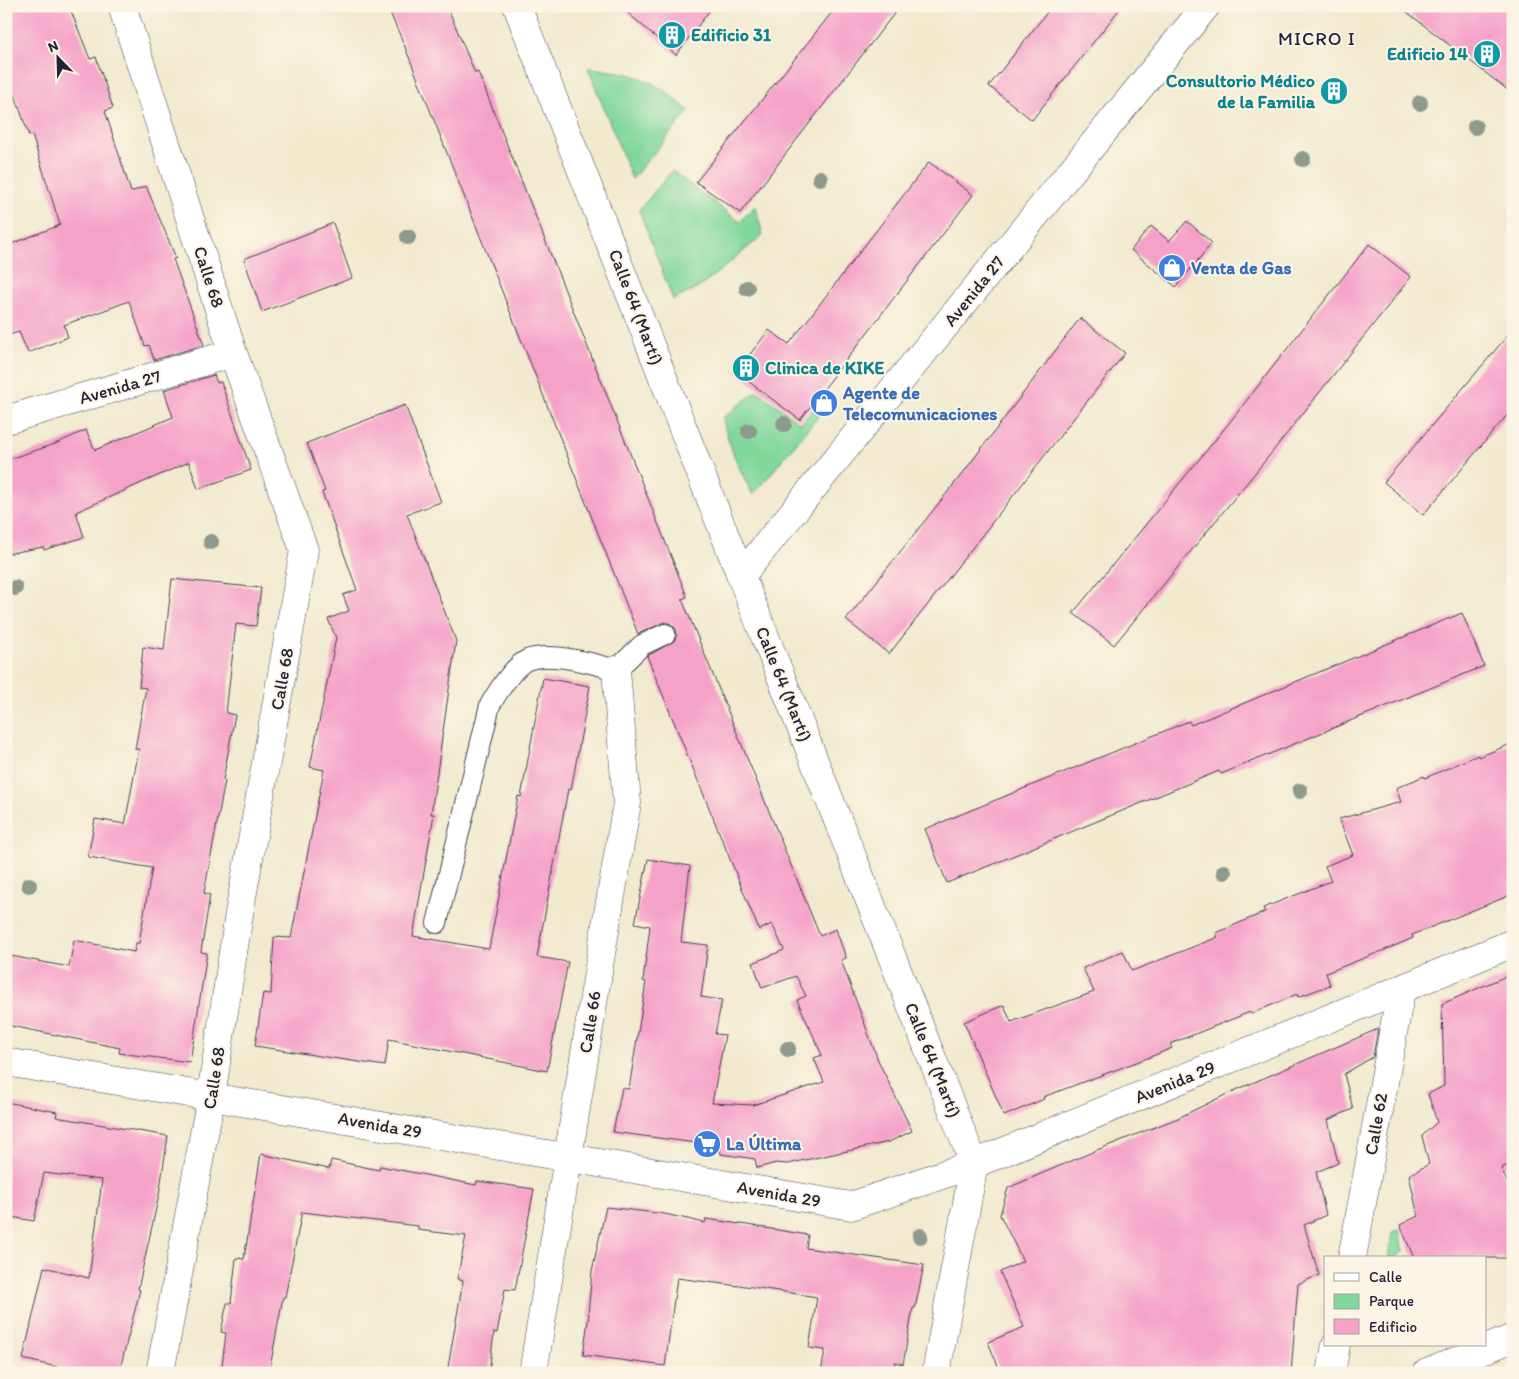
<svg xmlns="http://www.w3.org/2000/svg" width="1519" height="1379" viewBox="0 0 1519 1379" font-family="Itim,sans-serif">
	<style>
		.green { fill: #81d89c; stroke: #527d6c }
		.building { fill: #f5a2c9 }
		.lines { fill: none; stroke-linecap: round; stroke-linejoin: round }
		.lane-casing { stroke: #414051; stroke-width: 22 }
		.street-casing { stroke: #414051; stroke-width: 29 }
		.secondary-casing { stroke: #414051; stroke-width: 29 }
		.lane { stroke: #fff; stroke-width: 20 }
		.street { stroke: #fff; stroke-width: 28 }
		.secondary { stroke: #fff; stroke-width: 28 }
		.tree { fill: #8f9a8e }
		.labels { text-anchor: middle; stroke-width: 4; stroke-linejoin: round; paint-order: stroke }
		.culture-label { font-size: 18px; font-weight: bold; fill: #0d838f; stroke: #fcf5e5; text-anchor: start }
		.shop-label { font-size: 18px; font-weight: bold; fill: #366cbe; stroke: #fcf5e5; text-anchor: start }
		.street-label { font-size: 18px; fill: #22223b; stroke: #fcf5e5 }
		.neighbourhood-label { font-size: 19px; letter-spacing: 1px; fill: #22223b; stroke: #fcf5e5 }
	</style>
	<rect width="100%" height="100%" fill="#fcf5e5"/>
	<filter id="ink" filterUnits="userSpaceOnUse"><feTurbulence type="fractalNoise" baseFrequency=".02" numOctaves="2"/><feDisplacementMap in="SourceGraphic" scale="10" xChannelSelector="R" yChannelSelector="G"/><feConvolveMatrix kernelMatrix="1 2 1 2 8 2 1 2 1" color-interpolation-filters="sRGB"/></filter>
	<filter id="wash" filterUnits="userSpaceOnUse"><feTurbulence type="fractalNoise" baseFrequency=".0096" numOctaves="4" result="noise"/><feDisplacementMap in="SourceGraphic" scale="20" xChannelSelector="R" yChannelSelector="G"/><feGaussianBlur stdDeviation="1.12" result="paint"/><feColorMatrix in="noise" values="0 0 0 0 0 0 0 0 0 0 0 0 0 0 0 0 0 1.4 0 .05"/><feComposite in="paint" operator="in"/></filter>
	<g filter="url(#wash)">
		<rect width="100%" height="100%" fill="#f1eacf"/>
		<!-- green -->
		<path class="green" d="M 588,68 C 607,70 625,72 643,79 C 660,86 675,99 689,111 L 632,179 Z
			M 672,171 L 740,222 L 755,206 L 763,235 L 700,287 L 673,300 L 639,210 Z
			M 757,391 L 801,424 L 815,407 L 822,412 L 753,495 C 740,471 728,445 723,418 Z
			M 1399,1230 L 1403,1251 L 1395,1258 L 1388,1258 L 1392,1233 Z"/>
		<g id="blocks">
			<!-- building -->
			<path class="building" d="M 6,6 L 69,6 L 90,59 L 96,57 L 113,108 L 105,111 L 131,192 L 146,186 L 176,258 L 173,259 L 204,345 L 154,360 L 149,345 L 145,346 L 129,301 L 64,325 L 68,337 L 28,353 L 19,332 L 6,336 L 6,246 L 60,225 L 32,135 L 29,136 L 6,69 Z
				M 387,6 L 447,6 L 475,73 L 478,72 L 673,561 L 687,597 L 682,599 L 820,936 L 836,929 L 846,958 L 841,960 L 878,1060 L 912,1131 L 889,1142 L 787,1164 L 776,1163 L 757,1168 L 755,1159 L 721,1154 L 719,1146 L 613,1132 L 622,1088 L 629,1089 L 646,982 L 643,981 L 650,926 L 635,923 L 648,859 L 690,866 L 681,942 L 708,945 L 701,997 L 722,1000 L 715,1034 L 725,1035 L 712,1103 L 753,1105 L 824,1082 L 814,1058 L 822,1055 L 797,1000 L 806,996 L 796,976 L 762,988 L 753,963 L 784,950 L 772,924 L 759,930 L 647,656 L 674,641 L 677,635 L 676,629 L 671,624 L 665,622 L 638,634 L 403,42 Z
				M 620,6 L 713,6 L 676,55 Z
				M 837,6 L 900,6 L 740,213 L 696,182 Z
				M 1052,6 L 1122,6 L 1032,120 L 989,86 Z
				M 1399,6 L 1513,6 L 1513,94 Z
				M 929,162 L 973,195 L 800,420 L 736,372 L 769,330 L 789,344 Z
				M 1187,221 L 1212,243 L 1176,287 L 1131,250 L 1151,226 L 1169,241 Z
				M 333,223 L 352,278 L 262,312 L 244,259 Z
				M 1369,244 L 1411,277 L 1273,451 L 1114,645 L 1073,613 L 1229,423 Z
				M 1080,318 L 1125,353 L 889,654 L 846,620 L 966,469 Z
				M 1513,329 L 1513,408 L 1423,515 L 1384,482 Z
				M 214,375 L 217,383 L 221,382 L 251,470 L 198,489 L 189,462 L 76,512 L 84,537 L 44,550 L 43,547 L 6,554 L 6,460 L 55,444 L 86,430 L 95,450 L 173,417 L 164,390 Z
				M 405,405 L 441,502 L 407,514 L 456,641 L 431,814 L 434,814 L 413,936 L 489,949 L 518,796 L 521,797 L 543,678 L 590,686 L 571,790 L 568,789 L 537,957 L 568,962 L 547,1071 L 389,1039 L 385,1066 L 255,1046 L 263,993 L 271,994 L 274,937 L 291,938 L 324,770 L 310,767 L 336,638 L 328,619 L 349,611 L 343,595 L 357,590 L 322,492 L 325,491 L 307,443 Z
				M 172,579 L 261,588 L 256,626 L 236,624 L 226,713 L 235,715 L 223,780 L 225,781 L 204,893 L 210,895 L 201,952 L 207,953 L 190,1062 L 119,1053 L 120,1048 L 6,1025 L 6,955 L 69,967 L 74,940 L 134,952 L 136,943 L 139,943 L 152,868 L 88,857 L 95,819 L 125,824 L 139,749 L 135,749 L 146,688 L 139,687 L 143,647 L 164,650 Z
				M 1462,613 L 1484,666 L 1221,774 L 1219,771 L 947,883 L 925,829 L 1189,721 L 1191,725 Z
				M 1513,743 L 1513,894 L 1412,935 L 1413,938 L 1387,949 L 1326,973 L 1330,985 L 1298,997 L 1297,994 L 1251,1014 L 1250,1012 L 1170,1044 L 1172,1048 L 1150,1057 L 1043,1097 L 1044,1099 L 1004,1116 L 964,1022 L 1004,1005 L 1011,1022 L 1094,992 L 1083,968 L 1123,951 L 1132,971 L 1218,937 L 1216,933 L 1265,912 L 1263,908 L 1331,881 L 1325,866 L 1353,855 L 1339,819 L 1401,802 L 1396,788 L 1424,776 L 1425,778 L 1478,755 L 1479,757 Z
				M 1513,973 L 1513,1163 L 1501,1168 L 1513,1195 L 1513,1258 L 1414,1258 L 1400,1225 L 1418,1216 L 1409,1175 L 1429,1164 L 1422,1136 L 1437,1122 L 1428,1094 L 1444,1086 L 1442,1004 Z
				M 1378,1029 L 1373,1057 L 1344,1074 L 1353,1109 L 1328,1120 L 1338,1163 L 1316,1172 L 1326,1215 L 1304,1225 L 1319,1275 L 1298,1284 L 1291,1373 L 1001,1373 L 988,1342 L 1024,1327 L 1000,1272 L 1023,1261 L 1000,1215 L 1008,1188 L 1097,1150 L 1178,1118 L 1229,1093 Z
				M 6,1102 L 57,1112 L 56,1117 L 168,1136 L 159,1195 L 138,1289 L 140,1290 L 119,1373 L 82,1373 L 23,1359 L 44,1267 L 89,1278 L 102,1180 L 44,1173 L 34,1221 L 6,1216 Z
				M 261,1154 L 329,1169 L 331,1160 L 379,1170 L 380,1166 L 476,1185 L 477,1181 L 534,1189 L 515,1290 L 505,1289 L 497,1333 L 494,1332 L 489,1373 L 447,1373 L 463,1281 L 457,1279 L 466,1236 L 418,1230 L 418,1226 L 302,1212 L 285,1297 L 283,1297 L 269,1373 L 221,1373 L 226,1333 L 221,1332 L 227,1303 L 231,1303 L 236,1258 L 244,1259 Z
				M 606,1207 L 665,1214 L 705,1223 L 706,1219 L 747,1225 L 808,1235 L 806,1248 L 924,1265 L 915,1308 L 913,1308 L 903,1364 L 895,1362 L 892,1373 L 821,1373 L 825,1350 L 809,1348 L 817,1297 L 739,1285 L 739,1286 L 677,1278 L 665,1366 L 583,1355 L 589,1314 L 588,1314 L 592,1271 Z"/>
		</g>
	</g>
	<g filter="url(#ink)">
		<use href="#blocks" fill-opacity="0" stroke="#414051" stroke-width="1"/>
		<g class="lines">
			<defs>
				<path id="lane" d="M 437,923 L 490,705 C 497,693 514,666 527,660 C 550,651 593,663 616,670 L 642,645 L 665,634"/>
				<path id="street" d="M 122,6 L 233,353 L 304,550 L 239,914 L 211,1096 L 160,1373
					M 6,420 L 233,353
					M 741,576 L 974,1164 L 936,1373
					M 6,1062 L 851,1206 L 974,1164 L 1513,943
					M 1352,1258 L 1401,990
					M 533,1373 L 601,954 L 627,803 L 616,670
					M 1331,1373 L 1336,1345
					M 1427,1373 L 1513,1338"/>
				<path id="secondary" d="M 517,6 L 741,576 L 1206,6"/>
			</defs>
			<!-- lane casing -->
			<use href="#lane" class="lane-casing"/>
			<!-- street casing -->
			<use href="#street" class="street-casing"/>
			<!-- secondary casing -->
			<use href="#secondary" class="secondary-casing"/>
			<!-- lane -->
			<use href="#lane" class="lane"/>
			<!-- street -->
			<use href="#street" class="street"/>
			<!-- secondary -->
			<use href="#secondary" class="secondary"/>
		</g>
		<!-- trees -->
		<g class="tree">
			<circle cx="1420" cy="103" r="8"/>
			<circle cx="1475" cy="127" r="8"/>
			<circle cx="1303" cy="159" r="8"/>
			<circle cx="820" cy="178" r="8"/>
			<circle cx="408" cy="237" r="8"/>
			<circle cx="747" cy="288" r="8"/>
			<circle cx="784" cy="424" r="8"/>
			<circle cx="749" cy="431" r="8"/>
			<circle cx="211" cy="542" r="8"/>
			<circle cx="15" cy="588" r="8"/>
			<circle cx="1300" cy="791" r="8"/>
			<circle cx="1224" cy="872" r="8"/>
			<circle cx="29" cy="885" r="8"/>
			<circle cx="788" cy="1049" r="8"/>
			<circle cx="920" cy="1236" r="8"/>
		</g>
	</g>
	<!-- icons -->
	<defs>
		<symbol id="building-disc" viewBox="-11 -11 22 22"><circle r="9.5" fill="#0f9aa8" stroke="#fcf5e5"/><path d="M-4-6H4V6H1V3H-1V6H-4ZM-2.5-4.3h1.7v1.8h-1.7ZM.8-4.3h1.7v1.8H.8ZM-2.5-1h1.7V.8h-1.7ZM.8-1h1.7V.8H.8Z" fill="#fff"/></symbol>
		<symbol id="shop-disc" viewBox="-11 -11 22 22"><circle r="9.5" fill="#3f7fe0" stroke="#fcf5e5"/><path d="M-5-2.5h2.3a2.7 3.5 0 0 1 5.4 0H5L5.5 6h-11ZM-1.5-2.5h3a1.5 2.3 0 0 0-3 0Z" fill="#fff"/></symbol>
		<symbol id="supermarket-disc" viewBox="-11 -11 22 22"><circle r="9.5" fill="#3f7fe0" stroke="#fcf5e5"/><path d="M-6-5.5h2.5l.6 2H6L4.5 2H-2.5L-4.4-4H-6ZM-1.5 3.2a1.3 1.3 0 1 0 .1 0ZM3 3.2a1.3 1.3 0 1 0 .1 0Z" fill="#fff"/></symbol>
	</defs>
	<g fill-rule="evenodd">
		<use href="#building-disc" x="656" y="19" width="32" height="32"/>
		<use href="#building-disc" x="1471" y="38" width="32" height="32"/>
		<use href="#building-disc" x="1318" y="75" width="32" height="32"/>
		<use href="#shop-disc" x="1156" y="252" width="32" height="32"/>
		<use href="#building-disc" x="730" y="352" width="32" height="32"/>
		<use href="#shop-disc" x="808" y="387" width="32" height="32"/>
		<use href="#supermarket-disc" x="691" y="1128" width="32" height="32"/>
	</g>
	<g class="labels">
		<!-- culture labels -->
		<g class="culture-label">
			<text x="691" y="41">Edificio 31</text>
			<text x="1468" y="60" text-anchor="end">Edificio 14</text>
			<text x="1315" y="87" text-anchor="end">Consultorio Médico<tspan x="1315" dy="21">de la Familia</tspan></text>
			<text x="765" y="374">Clinica de KIKE</text>
		</g>
		<!-- shop labels -->
		<g class="shop-label">
			<text x="1191" y="274">Venta de Gas</text>
			<text x="843" y="399">Agente de<tspan x="843" dy="21">Telecomunicaciones</tspan></text>
			<text x="726" y="1150">La Última</text>
		</g>
		<!-- street labels -->
		<g class="street-label">
			<text transform="translate(209 277) rotate(72)" y="6">Calle 68</text>
			<text transform="translate(974 291) rotate(-51)" y="6">Avenida 27</text>
			<text transform="translate(636 307) rotate(69)" y="6">Calle 64 (Martí)</text>
			<text transform="translate(120 387) rotate(-16)" y="6">Avenida 27</text>
			<text transform="translate(282 679) rotate(-80)" y="6">Calle 68</text>
			<text transform="translate(784 684) rotate(68)" y="6">Calle 64 (Martí)</text>
			<text transform="translate(590 1022) rotate(-81)" y="6">Calle 66</text>
			<text transform="translate(933 1060) rotate(68)" y="6">Calle 64 (Martí)</text>
			<text transform="translate(214 1078) rotate(-81)" y="6">Calle 68</text>
			<text transform="translate(1175 1082) rotate(-22)" y="6">Avenida 29</text>
			<text transform="translate(1376 1124) rotate(-80)" y="6">Calle 62</text>
			<text transform="translate(380 1125) rotate(10)" y="6">Avenida 29</text>
			<text transform="translate(779 1194) rotate(10)" y="6">Avenida 29</text>
		</g>
		<!-- neighbourhood labels -->
		<g class="neighbourhood-label">
			<text x="1317" y="45">MICRO I</text>
		</g>
	</g>
	<!-- margin -->
	<rect width="1519" height="1379" fill="none" stroke="#fcf5e5" stroke-width="25"/>
	<!-- legend -->
	<rect x="1324" y="1256" width="162" height="90" fill="#fcf5e5" stroke="#a5a1a1"/>
	<rect x="1334" y="1273" width="25" height="8" fill="#ffffff" stroke="#a5a1a1"/>
	<text x="1369" y="1282" font-size="15" fill="#22223b">Calle</text>
	<rect x="1334" y="1294" width="25" height="15" fill="#81d89c" stroke="#a5a1a1"/>
	<text x="1369" y="1306" font-size="15" fill="#22223b">Parque</text>
	<rect x="1334" y="1319" width="25" height="15" fill="#f5a2c9" stroke="#a5a1a1"/>
	<text x="1369" y="1332" font-size="15" fill="#22223b">Edificio</text>
	<!-- north arrow -->
	<g transform="translate(58 58) rotate(337)" stroke="#fcf5e5" stroke-width="4" paint-order="stroke">
	<path d="M0-4L9 19L0 12L-9 19Z" fill="#22223b"/>
	<text y="-8" font-size="14" font-weight="bold" text-anchor="middle" fill="#22223b">N</text>
	</g>
</svg>
